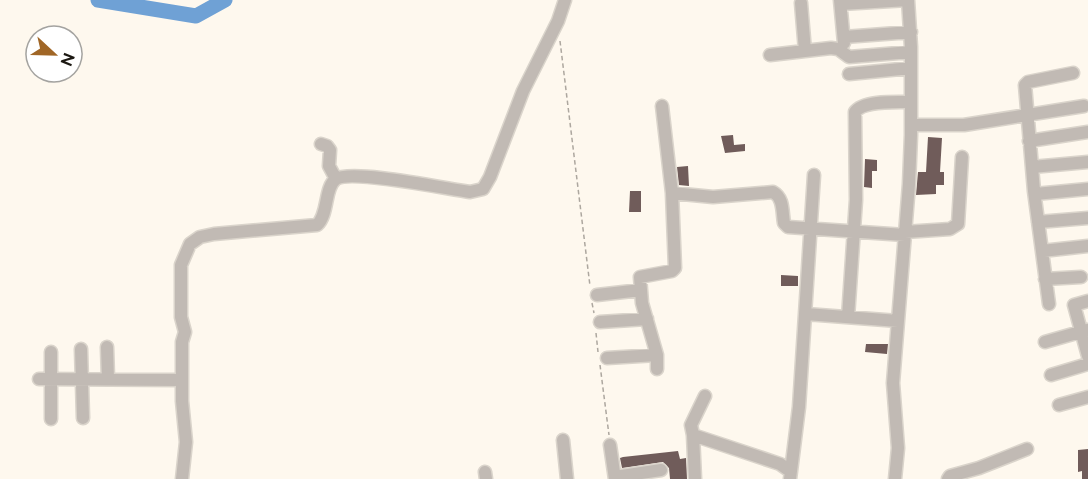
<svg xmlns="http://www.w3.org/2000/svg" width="1088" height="479" viewBox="0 0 1088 479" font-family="Raleway,sans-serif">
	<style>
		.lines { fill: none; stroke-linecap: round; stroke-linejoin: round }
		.river { stroke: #6fa1d5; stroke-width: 15 }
		.building { fill: #705c5a }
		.minor-casing { stroke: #dad4cb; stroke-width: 15 }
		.path { stroke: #ada79f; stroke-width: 1.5; stroke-dasharray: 4.5 3; stroke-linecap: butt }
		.minor { stroke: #c1bab4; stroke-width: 12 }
	</style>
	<rect width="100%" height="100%" fill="#fef8ee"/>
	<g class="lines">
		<!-- river -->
		<path class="river" d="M 98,0 L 196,16 L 225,0"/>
	</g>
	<!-- building -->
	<path class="building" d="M 733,135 L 734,145 L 745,144 L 745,151 L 725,153 L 721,136 Z
		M 928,137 L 942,138 L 940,172 L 944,172 L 944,185 L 936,185 L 936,194 L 916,195 L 918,172 L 926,172 Z
		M 865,159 L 877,160 L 877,171 L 872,171 L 872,188 L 864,187 Z
		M 688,166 L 689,186 L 679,185 L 677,167 Z
		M 630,191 L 641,191 L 641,212 L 629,212 Z
		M 781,275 L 798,276 L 798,286 L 781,286 Z
		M 866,344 L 888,344 L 887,354 L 865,352 Z
		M 1088,449 L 1088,479 L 1082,479 L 1082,471 L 1078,472 L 1078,450 Z
		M 678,451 L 680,459 L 686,458 L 687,479 L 670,479 L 669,468 L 663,462 L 622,468 L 620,458 L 623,457 Z"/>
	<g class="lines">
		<defs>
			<path id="minor" d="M 840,0 L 844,43
				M 801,3 L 805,51
				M 841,4 L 908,0
				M 844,37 L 911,32
				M 770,55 L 831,48 L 838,49 L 849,57 L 911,52
				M 849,74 L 911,68
				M 911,125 L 964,125 L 1084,106
				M 1029,141 L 1088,132
				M 321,144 L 327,146 L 330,150 L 329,166 L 336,179
				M 1032,167 L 1088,162
				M 672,193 L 713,197 L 773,192 C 784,198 782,212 784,223 L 788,227 L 905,235
				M 1035,194 L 1088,189
				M 1038,222 L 1088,218
				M 905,232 L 950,229 L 958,224 L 962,157
				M 1042,251 L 1088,246
				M 1045,279 L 1081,277
				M 597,295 L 641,290
				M 1088,301 L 1074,305 L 1088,356
				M 1049,304 L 1034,191 L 1025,85 L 1028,82 L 1073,73
				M 806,314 L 898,321
				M 848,317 L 856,200 L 855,112 C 863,100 897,102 911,102
				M 600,322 L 647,319
				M 1045,342 L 1087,330
				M 107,347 L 108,379
				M 81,349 L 83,418
				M 51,352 L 51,419
				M 607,358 L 657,355
				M 657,369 L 657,355 L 642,303 L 640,277 L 672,271 L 675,268 L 672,193 L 662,106
				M 1051,375 L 1088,364
				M 39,379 L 181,380
				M 705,396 L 691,425 L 693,435 L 780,464 L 790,471
				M 1059,405 L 1088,397
				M 693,435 L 695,479
				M 563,440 L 567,479
				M 610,445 L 615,479
				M 485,472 L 486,479
				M 615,477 L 661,470
				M 182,479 L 186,442 L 182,401 L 182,342 L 185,332 L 181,317 L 181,265 L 190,244 L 200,237 L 214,234 L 317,225 C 329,214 324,187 336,179 C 352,169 447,189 470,192 L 483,189 L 490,177 L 523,91 L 558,21 L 565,0
				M 790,479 L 799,407 L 814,175
				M 895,479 L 898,448 L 893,383 L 909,184 L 911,135 L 911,47 L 908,0
				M 948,479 L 950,476 L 979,468 L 1027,449"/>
		</defs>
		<!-- minor casing -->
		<use href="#minor" class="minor-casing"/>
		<!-- path -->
		<path class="path" d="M 560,41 L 590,286
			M 592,303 L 594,313
			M 596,333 L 598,352
			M 600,365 L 609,435"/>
		<!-- minor -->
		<use href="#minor" class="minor"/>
	</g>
	<!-- north arrow -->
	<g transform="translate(54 54) rotate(112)"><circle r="28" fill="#ffffff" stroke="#a4a3a0" stroke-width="1.5"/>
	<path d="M0-4.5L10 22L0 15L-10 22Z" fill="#a06626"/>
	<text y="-9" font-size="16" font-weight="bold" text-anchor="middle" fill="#1c1812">N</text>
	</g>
</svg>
